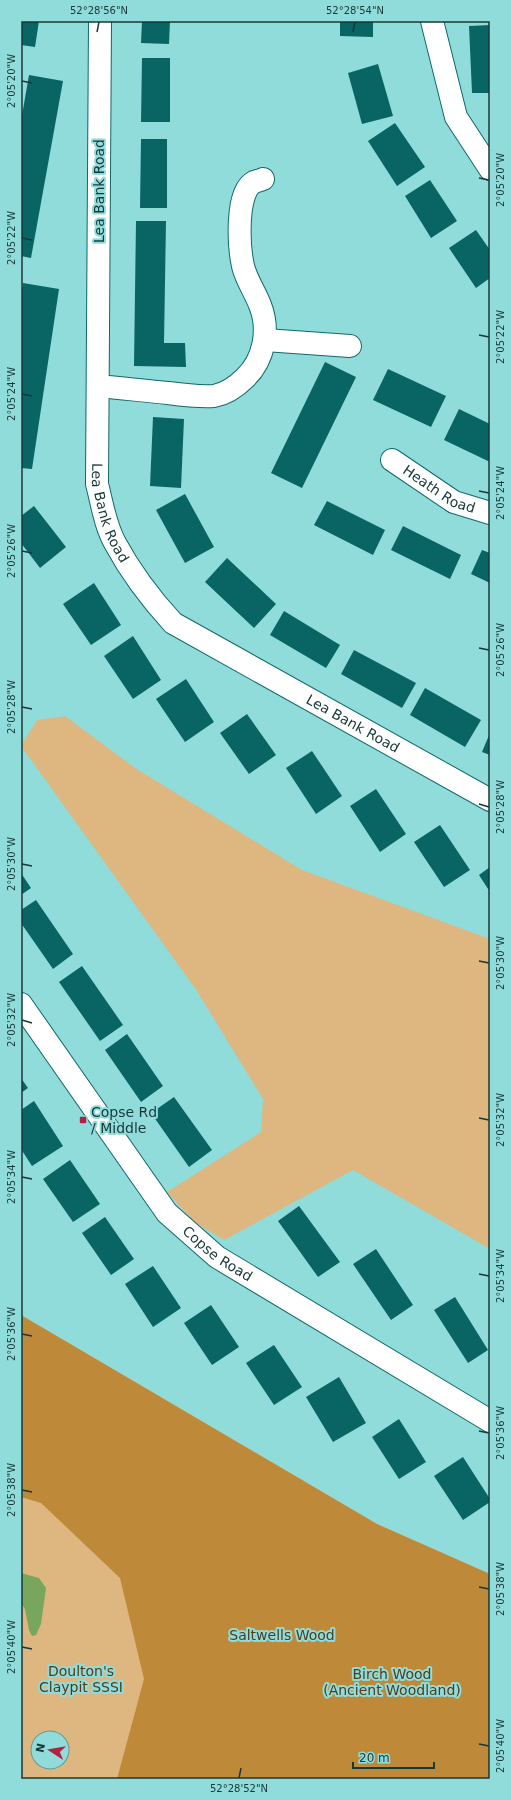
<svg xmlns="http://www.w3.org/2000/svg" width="511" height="1800" viewBox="0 0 511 1800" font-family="'DejaVu Sans',sans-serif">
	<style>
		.green { fill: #deb680; fill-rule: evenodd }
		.forest { fill: #be8a3a }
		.water { fill: #77a65c }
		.building { fill: #096464 }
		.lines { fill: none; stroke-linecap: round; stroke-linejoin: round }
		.minor-casing { stroke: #116868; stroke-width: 24 }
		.minor { stroke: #fff; stroke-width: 22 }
		.ticks { fill: none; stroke: #183838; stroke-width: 1.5 }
		.poi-dot { fill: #b32041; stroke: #90dcdb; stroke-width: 1.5 }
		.labels { text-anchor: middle; stroke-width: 4; stroke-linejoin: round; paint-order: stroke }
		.street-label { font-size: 14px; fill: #183838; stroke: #90dcdb }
		.poi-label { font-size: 14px; fill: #183838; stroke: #90dcdb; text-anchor: start }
		.park-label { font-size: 14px; fill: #513a19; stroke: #90dcdb }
		.neatline { fill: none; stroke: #183838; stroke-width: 1.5 }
		.ticks-label { font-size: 10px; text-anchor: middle; fill: #183838 }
	</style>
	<rect width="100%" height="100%" fill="#90dcdb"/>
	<!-- green -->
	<path class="green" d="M 65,716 L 135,768 L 302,870 L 490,939 L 490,1249 L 353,1170 L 224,1240 L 194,1222 L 167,1192 L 261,1132 L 263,1099 L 197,991 L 21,746 L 37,720 Z
		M 21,1315 L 377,1524 L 490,1574 L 490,1779 L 21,1779 ZM 38,1738 L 62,1738 L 62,1762 L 38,1762 Z"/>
	<!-- forest -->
	<path class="forest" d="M 21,1315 L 377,1524 L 490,1574 L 490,1779 L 117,1779 L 144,1679 L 120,1578 L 41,1503 L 21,1497 Z"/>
	<!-- water -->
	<path class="water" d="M 21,1573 L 39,1578 L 46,1588 L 41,1624 L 36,1635 L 32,1636 L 29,1630 L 25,1609 L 21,1603 Z"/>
	<!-- building -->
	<path class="building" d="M 21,21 L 39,21 L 35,47 L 21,45 Z
		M 142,21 L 170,21 L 169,44 L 141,43 Z
		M 340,21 L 373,21 L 373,37 L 340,36 Z
		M 490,25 L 490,93 L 472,93 L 469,26 Z
		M 142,58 L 170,58 L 170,122 L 141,122 Z
		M 378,64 L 393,116 L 362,124 L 348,73 Z
		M 29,75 L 63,81 L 31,258 L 21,256 L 21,121 Z
		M 395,123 L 425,167 L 397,186 L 368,141 Z
		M 141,139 L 167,139 L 167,208 L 140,208 Z
		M 430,180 L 457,221 L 431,238 L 405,196 Z
		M 136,221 L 166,221 L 164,343 L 185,343 L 186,367 L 134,366 Z
		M 476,230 L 490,250 L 490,278 L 476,288 L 449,248 Z
		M 23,283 L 59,289 L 32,469 L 21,468 L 21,298 Z
		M 325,362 L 356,377 L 302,488 L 271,473 Z
		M 388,369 L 446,396 L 431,427 L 373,400 Z
		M 459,409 L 490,424 L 490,462 L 444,440 Z
		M 153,417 L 184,419 L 181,488 L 150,486 Z
		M 185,494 L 214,547 L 185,563 L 156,510 Z
		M 327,501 L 385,530 L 373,555 L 314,525 Z
		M 34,506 L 66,547 L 40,568 L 21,543 L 21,516 Z
		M 403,526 L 461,555 L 450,579 L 391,550 Z
		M 482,550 L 490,553 L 490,583 L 471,574 Z
		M 227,558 L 276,604 L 254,628 L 205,582 Z
		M 94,583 L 121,625 L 91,645 L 63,604 Z
		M 284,611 L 340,645 L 326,668 L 270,635 Z
		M 133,636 L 161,680 L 133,699 L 104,656 Z
		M 354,650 L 416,683 L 402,708 L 341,674 Z
		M 186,679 L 214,722 L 185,742 L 156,699 Z
		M 425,688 L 481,720 L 465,747 L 410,715 Z
		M 247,714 L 276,755 L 249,774 L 220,733 Z
		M 490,733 L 490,755 L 482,752 Z
		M 312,751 L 342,796 L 316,814 L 286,768 Z
		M 376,789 L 406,834 L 380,852 L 350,806 Z
		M 440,825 L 470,870 L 444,887 L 414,842 Z
		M 490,867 L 490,892 L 479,875 Z
		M 21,873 L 31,888 L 21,895 Z
		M 36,900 L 73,954 L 53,969 L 21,923 L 21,910 Z
		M 82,966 L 123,1025 L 100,1041 L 59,982 Z
		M 127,1034 L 163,1086 L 141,1102 L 105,1050 Z
		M 21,1078 L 28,1088 L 21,1093 Z
		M 174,1097 L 212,1150 L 189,1167 L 151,1113 Z
		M 34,1101 L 63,1146 L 32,1166 L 21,1149 L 21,1110 Z
		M 70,1160 L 100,1204 L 73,1222 L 43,1179 Z
		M 299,1206 L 340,1262 L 318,1277 L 278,1221 Z
		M 105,1217 L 134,1259 L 111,1275 L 82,1233 Z
		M 376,1249 L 413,1305 L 391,1320 L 353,1264 Z
		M 153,1266 L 181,1308 L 153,1327 L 125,1284 Z
		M 455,1297 L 488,1350 L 468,1363 L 434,1310 Z
		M 211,1305 L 239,1347 L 212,1365 L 184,1323 Z
		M 274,1345 L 302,1387 L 274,1405 L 246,1363 Z
		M 339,1377 L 366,1423 L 333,1442 L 306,1397 Z
		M 399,1419 L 426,1462 L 399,1479 L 372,1437 Z
		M 463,1457 L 490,1499 L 490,1502 L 463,1520 L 434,1476 Z"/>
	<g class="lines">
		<defs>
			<g id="minor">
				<path id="s1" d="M 100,21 L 97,484 C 102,503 105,525 115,543 C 130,571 151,599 173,623 L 490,800"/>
				<path d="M 432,21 L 456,117 L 490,169"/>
				<path d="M 265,340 L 350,346"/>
				<path d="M 98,386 C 122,388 145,391 168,393 C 183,395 199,397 214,396 C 225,394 237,386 245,378 C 264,360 270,330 260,305 C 255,292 246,279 243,266 C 239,248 235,192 254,182 C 257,181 261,180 263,179"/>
				<path id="s2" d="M 392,460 L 454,502 L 490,513"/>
				<path id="s3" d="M 21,1004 L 167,1213 L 217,1257 L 490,1421"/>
			</g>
		</defs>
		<!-- minor casing -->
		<use href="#minor" class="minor-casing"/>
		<!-- minor -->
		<use href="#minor" class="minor"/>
	</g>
	<!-- ticks -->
	<path class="ticks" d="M 97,32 L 99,22M 353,32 L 355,22M 22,81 L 32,83M 479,178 L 489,180M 22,238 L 32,240M 479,335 L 489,337M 22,394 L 32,396M 479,491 L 489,493M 22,551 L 32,553M 479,648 L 489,650M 22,707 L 32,709M 479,804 L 489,807M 22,864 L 32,866M 479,961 L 489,963M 22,1020 L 32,1023M 479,1118 L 489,1120M 22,1177 L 32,1179M 479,1274 L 489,1276M 22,1334 L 32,1336M 479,1431 L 489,1433M 22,1490 L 32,1492M 479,1587 L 489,1589M 22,1647 L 32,1649M 479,1744 L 489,1746M 239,1778 L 241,1768"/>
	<!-- markers -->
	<rect class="poi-dot" x="79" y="1116" width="8" height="8" rx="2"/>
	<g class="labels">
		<!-- street labels -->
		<g class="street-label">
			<text transform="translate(99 191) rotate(-90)" y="5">Lea Bank Road</text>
			<text dy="5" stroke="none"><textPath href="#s2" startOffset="56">Heath Road</textPath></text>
			<text dy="5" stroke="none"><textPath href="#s1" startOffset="494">Lea Bank Road</textPath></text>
			<text dy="5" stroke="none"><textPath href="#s1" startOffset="830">Lea Bank Road</textPath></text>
			<text dy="5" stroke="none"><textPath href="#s3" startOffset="320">Copse Road</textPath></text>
		</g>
		<!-- poi labels -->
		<g class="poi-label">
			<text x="91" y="1117">Copse Rd<tspan x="91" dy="16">/ Middle</tspan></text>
		</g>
		<!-- park labels -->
		<g class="park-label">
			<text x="282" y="1640">Saltwells Wood</text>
			<text x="81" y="1676">Doulton's<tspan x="81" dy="16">Claypit SSSI</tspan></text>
			<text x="392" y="1679">Birch Wood<tspan x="392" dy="16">(Ancient Woodland)</tspan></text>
		</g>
	</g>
	<!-- border -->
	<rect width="511" height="1800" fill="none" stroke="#90dcdb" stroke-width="44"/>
	<!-- north arrow -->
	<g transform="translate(50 1750) rotate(282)"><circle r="19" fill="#90dcdb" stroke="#609a9a"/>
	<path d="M0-3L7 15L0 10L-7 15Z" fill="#b32041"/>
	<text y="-6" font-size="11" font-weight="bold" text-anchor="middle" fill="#183838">N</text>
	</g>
	<!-- scale -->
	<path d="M353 1762v6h81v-6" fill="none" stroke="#183838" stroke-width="2"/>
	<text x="359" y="1762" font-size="12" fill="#183838" stroke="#90dcdb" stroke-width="3" paint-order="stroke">20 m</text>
	<rect x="22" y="22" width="467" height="1756" class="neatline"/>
	<g class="ticks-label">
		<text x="99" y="14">52°28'56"N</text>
		<text x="355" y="14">52°28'54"N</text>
		<text transform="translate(11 81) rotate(-90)" y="4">2°05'20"W</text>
		<text transform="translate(500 180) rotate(-90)" y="4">2°05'20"W</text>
		<text transform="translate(11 238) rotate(-90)" y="4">2°05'22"W</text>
		<text transform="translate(500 337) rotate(-90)" y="4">2°05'22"W</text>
		<text transform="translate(11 394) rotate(-90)" y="4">2°05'24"W</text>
		<text transform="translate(500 493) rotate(-90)" y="4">2°05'24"W</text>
		<text transform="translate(11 551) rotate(-90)" y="4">2°05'26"W</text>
		<text transform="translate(500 650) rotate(-90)" y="4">2°05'26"W</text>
		<text transform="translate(11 707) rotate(-90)" y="4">2°05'28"W</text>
		<text transform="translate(500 807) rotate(-90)" y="4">2°05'28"W</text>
		<text transform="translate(11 864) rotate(-90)" y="4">2°05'30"W</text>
		<text transform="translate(500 963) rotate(-90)" y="4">2°05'30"W</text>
		<text transform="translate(11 1020) rotate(-90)" y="4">2°05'32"W</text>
		<text transform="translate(500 1120) rotate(-90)" y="4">2°05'32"W</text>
		<text transform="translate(11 1177) rotate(-90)" y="4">2°05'34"W</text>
		<text transform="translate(500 1276) rotate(-90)" y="4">2°05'34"W</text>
		<text transform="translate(11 1334) rotate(-90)" y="4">2°05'36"W</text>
		<text transform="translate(500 1433) rotate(-90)" y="4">2°05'36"W</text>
		<text transform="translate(11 1490) rotate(-90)" y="4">2°05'38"W</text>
		<text transform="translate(500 1589) rotate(-90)" y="4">2°05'38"W</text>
		<text transform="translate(11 1647) rotate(-90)" y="4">2°05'40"W</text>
		<text transform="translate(500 1746) rotate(-90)" y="4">2°05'40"W</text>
		<text x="239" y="1792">52°28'52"N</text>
	</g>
</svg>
